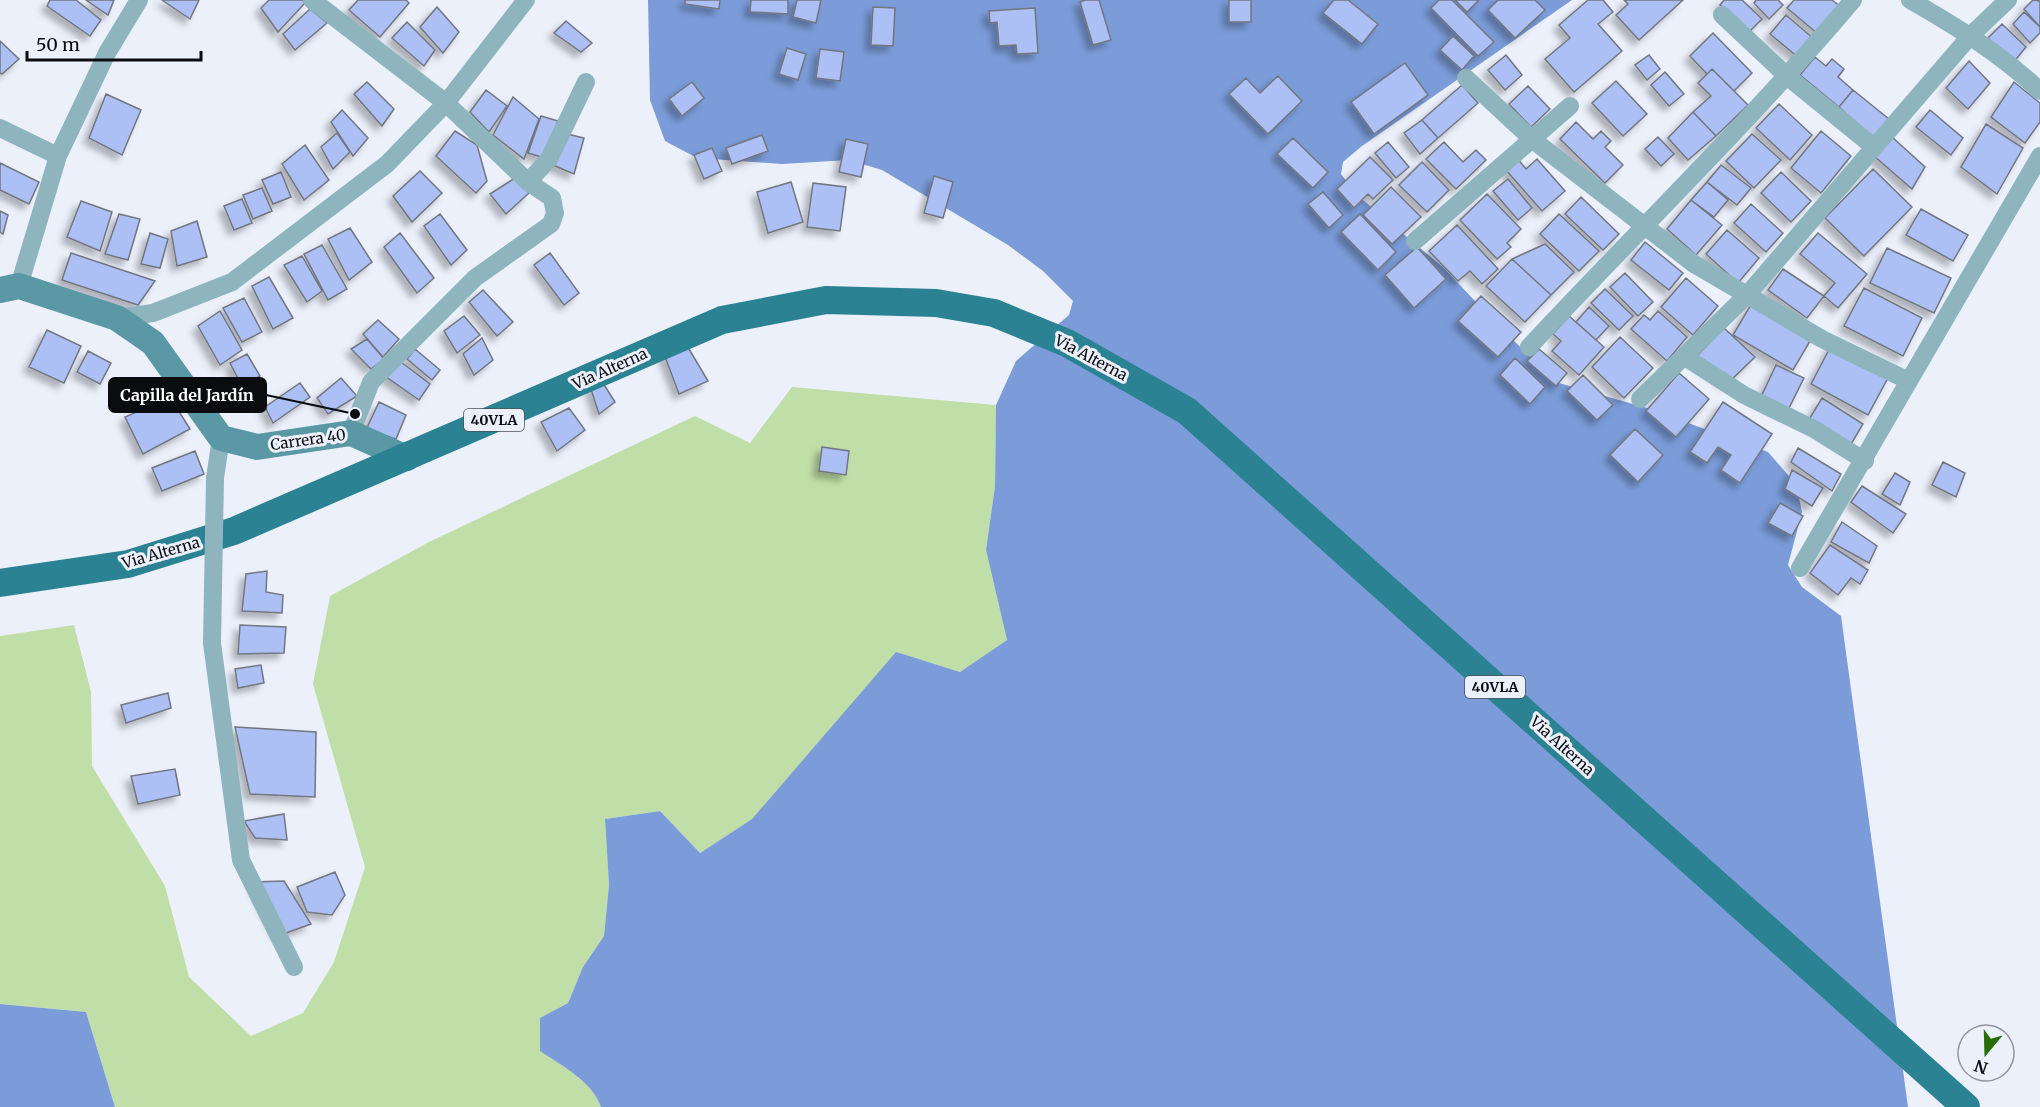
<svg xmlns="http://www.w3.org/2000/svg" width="2040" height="1107" font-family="Merriweather,serif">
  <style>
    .green { fill: #c0dea7 }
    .water { fill: #7b9cd9 }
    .building { fill: #acc0f5; stroke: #72767f; stroke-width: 1.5; filter: url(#shadow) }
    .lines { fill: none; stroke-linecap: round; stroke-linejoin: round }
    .minor { stroke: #8eb5be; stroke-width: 18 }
    .secondary { stroke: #5998a4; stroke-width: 26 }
    .primary { stroke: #2b8292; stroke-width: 28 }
    .minor-bridge { stroke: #8eb5be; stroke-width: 18 }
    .labels { text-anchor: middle; stroke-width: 6; stroke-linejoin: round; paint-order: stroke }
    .shield { fill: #ecf0fb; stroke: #4e5056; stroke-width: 1.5 }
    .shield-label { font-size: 14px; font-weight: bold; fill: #0b0c10 }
    .street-label { font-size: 15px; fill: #0b0c10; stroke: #ecf0fb }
    .leader { fill: none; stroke: #0b0c10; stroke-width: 2 }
    .callout-dot { fill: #0b0c10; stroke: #ecf0fb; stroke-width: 2 }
    .callout { fill: #0b0c10; stroke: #0b0c10; stroke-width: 2 }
    .callout-label { font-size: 16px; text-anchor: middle; font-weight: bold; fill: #fff }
  </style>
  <defs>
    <filter id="shadow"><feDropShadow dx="-5.5" dy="5.5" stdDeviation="3" flood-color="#0004"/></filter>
  </defs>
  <rect width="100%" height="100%" fill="#ecf0fb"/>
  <path class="green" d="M792 387 996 405 995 486 986 550 1007 640 960 672 896 653 752 819 700 853 660 811 605 819 609 885 604 936 583 967 568 1003 540 1018V1051C561 1065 593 1082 601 1107H115L86 1012 0 1004V636L74 625 91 692 92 766 165 886 189 977 251 1036 303 1013 334 962 365 867 313 684 330 596 429 542 695 416 750 443Z"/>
  <path class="water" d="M648 0H1572L1362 146 1343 162 1341 174 1357 195 1444 268 1502 330 1559 383 1647 408 1768 452 1796 484 1802 512 1788 565 1802 587 1841 616 1908 1107H601C593 1082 561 1065 540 1051V1018L568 1003 583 967 604 936 609 885 605 819 660 811 700 853 752 819 896 652 960 672 1007 640 986 550 995 486 996 405 1016 361 1069 315 1073 301 1043 271 1008 245 882 170 849 160 782 164 697 158 665 141 650 100Z
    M0 1004 86 1012 115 1107H0Z"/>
  <path class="building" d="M50 0H76L101 20 90 36 47 6Z
    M86 0H114L108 15Z
    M162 0H199L190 19Z
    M269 0H303L305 3 278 32 261 8Z
    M358 0H406L409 3 380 37 349 10Z
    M685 0H720L719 9 685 4Z
    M751 0H788V14L750 12Z
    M797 0H821L816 23 793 17Z
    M1085 0H1099L1111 40 1093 45 1080 2Z
    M1229 0H1251V22H1229Z
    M1334 0H1348L1378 24 1362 44 1323 13Z
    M1439 0H1452L1494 42 1478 56 1431 8Z
    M1455 0H1479L1467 12Z
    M1498 0H1535L1545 10 1515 38 1488 10Z
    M1588 0H1603L1613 12 1598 24 1622 51 1574 92 1545 59 1570 38 1559 25Z
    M1624 0H1683L1639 40 1616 15 1628 4Z
    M1724 0H1742L1762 19 1749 32 1720 5Z
    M1756 0H1778L1783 5 1769 19 1754 3Z
    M1794 0H1832L1841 7 1818 34 1787 8Z
    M2033 0 2040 1V27L2024 9Z
    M437 7 459 32 443 53 420 27Z
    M873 7 895 8 893 46 871 45Z
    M1035 8 1038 53 1017 54 1016 45 999 46 997 22 990 23 989 11Z
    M310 9 327 23 295 50 283 34Z
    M2024 12 2040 27V33L2030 43 2013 24Z
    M1786 15 1814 39 1799 58 1770 34Z
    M566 21 592 43 581 52 554 33Z
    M407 22 435 50 424 66 392 38Z
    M2002 24 2026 47 2013 63 1988 38Z
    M1713 33 1752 73 1734 91 1712 69 1707 74 1690 56Z
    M1453 36 1474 56 1462 70 1440 50Z
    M0 41 19 59 2 74 0 73Z
    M787 48 806 54 798 80 779 74Z
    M820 49 844 52 840 81 816 78Z
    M1506 55 1522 75 1505 90 1488 70Z
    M1649 55 1660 69 1647 80 1635 65Z
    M1815 57 1826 66 1832 59 1844 69 1838 77 1853 90 1839 107 1800 75Z
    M1969 61 1990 83 1968 109 1946 88Z
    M1405 63 1428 95 1374 134 1351 102Z
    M1712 69 1748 105 1716 136 1693 112 1711 96 1698 83Z
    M1665 72 1684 94 1669 106 1651 85Z
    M1278 76 1302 101 1268 134 1229 94 1246 78 1260 93Z
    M1616 81 1647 114 1623 136 1592 103Z
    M367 82 394 109 382 126 354 94Z
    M692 82 704 98 682 116 669 99Z
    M2014 82 2040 103V122L2025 143 1991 117Z
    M1462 85 1478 103 1438 138 1422 120Z
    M1528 86 1550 109 1531 127 1509 104Z
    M486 90 507 106 489 132 470 112Z
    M1853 90 1889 119 1873 138 1839 107Z
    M106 94 141 110 122 155 89 138Z
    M513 97 539 119 524 159 493 135Z
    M1779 104 1812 135 1790 160 1756 128Z
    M342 110 368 138 353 156 331 122Z
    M1930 110 1963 138 1951 155 1916 127Z
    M1693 112 1716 136 1688 160 1668 138Z
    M541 116 558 121 545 158 528 153Z
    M1422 120 1438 138 1420 154 1404 133Z
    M1576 122 1593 139 1601 131 1611 141 1605 147 1623 165 1605 183 1560 139Z
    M1986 124 2023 148 1997 194 1961 167Z
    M455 131 477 145 487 181 476 193 436 156Z
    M1821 131 1851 156 1821 193 1791 168Z
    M337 133 350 152 333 169 321 147Z
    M563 133 584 138 574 174 553 165Z
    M1752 134 1781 160 1754 188 1726 161Z
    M762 135 768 151 732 164 726 148Z
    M1658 137 1674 154 1661 166 1645 149Z
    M1892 137 1925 167 1912 189 1874 156Z
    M1293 138 1328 172 1313 188 1277 154Z
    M846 139 868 144 861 177 839 172Z
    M1388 142 1409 167 1396 178 1375 153Z
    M1444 142 1463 162 1476 150 1486 160 1456 189 1426 159Z
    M305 145 329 180 304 200 282 164Z
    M712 148 722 171 704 179 694 155Z
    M1370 157 1393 180 1373 199 1368 194 1354 208 1337 189Z
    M1517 158 1526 169 1537 159 1565 191 1542 211 1505 169Z
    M1422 162 1449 190 1427 212 1399 185Z
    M0 163 39 182 29 204 0 190Z
    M1721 165 1751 188 1737 205 1707 182Z
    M1873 169 1912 207 1864 256 1825 218Z
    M420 171 442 193 412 222 393 196Z
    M281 172 291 197 273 204 262 180Z
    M1781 172 1811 201 1791 222 1761 193Z
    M934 176 953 182 943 218 924 213Z
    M515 178 529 193 506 214 490 194Z
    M1508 179 1532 208 1518 220 1493 191Z
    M791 182 803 222 768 233 757 192Z
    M1707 182 1728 200 1714 217 1691 200Z
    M813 183 846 187 840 231 807 227Z
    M1391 187 1421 217 1392 244 1363 215Z
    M262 188 272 211 253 219 243 195Z
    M1323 192 1343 215 1329 228 1308 204Z
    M1487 194 1521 229 1507 243 1511 247 1497 259 1460 220Z
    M1581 197 1619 234 1603 250 1565 214Z
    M242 199 252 223 234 230 224 206Z
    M1691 200 1722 225 1696 255 1667 229Z
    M81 201 112 212 100 251 67 237Z
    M1751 204 1783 233 1766 252 1734 223Z
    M1921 209 1968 235 1953 261 1906 235Z
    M0 211 8 215 3 234 0 232Z
    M119 214 140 219 128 260 105 254Z
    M440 214 467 250 451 265 424 226Z
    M1360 214 1396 252 1378 270 1341 232Z
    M1559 214 1599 251 1579 271 1540 234Z
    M197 221 207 257 177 266 171 231Z
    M1457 225 1498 269 1482 284 1470 271 1458 281 1429 251Z
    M350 228 372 262 349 280 328 239Z
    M1727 230 1759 258 1738 283 1706 254Z
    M150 233 168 239 160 268 141 264Z
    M400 233 434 278 417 293 384 247Z
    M1818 233 1867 274 1838 308 1824 296 1835 283 1800 254Z
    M1645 242 1683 273 1669 290 1631 260Z
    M1545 244 1574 272 1551 295 1512 259Z
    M322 245 347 289 328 300 304 254Z
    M1417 247 1446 279 1414 308 1385 275Z
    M1887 248 1951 278 1934 313 1870 283Z
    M71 253 155 281 138 305 62 280Z
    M550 253 579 293 564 305 534 265Z
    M302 256 322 291 307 302 284 265Z
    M1512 259 1551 295 1525 322 1486 286Z
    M1783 269 1824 296 1807 318 1768 290Z
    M1625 273 1653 302 1638 316 1610 287Z
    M269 277 293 318 273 329 252 286Z
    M1686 278 1718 306 1693 335 1661 307Z
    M1864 288 1922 318 1903 356 1844 326Z
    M1605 289 1633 316 1619 330 1591 303Z
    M483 290 513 322 497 336 469 302Z
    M1481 296 1521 332 1498 357 1458 321Z
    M244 298 262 332 242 342 223 308Z
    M1753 301 1813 336 1793 370 1733 335Z
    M1589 307 1609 326 1596 340 1576 322Z
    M220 311 242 350 220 365 198 326Z
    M1658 311 1687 337 1667 361 1631 329 1644 315 1650 320Z
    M464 316 480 335 457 353 444 331Z
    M1569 316 1604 347 1579 375 1552 351 1561 341 1553 334Z
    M378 320 399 339 383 357 363 334Z
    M1724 328 1755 357 1728 383 1695 358Z
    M47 330 81 346 64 383 29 367Z
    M1620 337 1653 368 1624 398 1592 367Z
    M482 338 493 360 474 375 463 354Z
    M367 339 384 359 371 369 351 349Z
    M686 344 708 381 679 394 664 354Z
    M1832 344 1889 376 1868 415 1811 384Z
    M415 349 440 370 432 380 407 359Z
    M1539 349 1567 373 1556 386 1527 361Z
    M88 351 111 363 100 384 77 372Z
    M247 354 260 376 242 386 230 363Z
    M1515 358 1545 387 1530 404 1500 375Z
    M397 359 430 384 419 400 385 376Z
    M1776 365 1804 378 1787 412 1760 399Z
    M1679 373 1709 399 1676 437 1646 411Z
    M1583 375 1613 405 1597 420 1567 391Z
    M341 378 357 396 328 414 317 398Z
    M300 383 310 397 273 423 265 407Z
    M603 383 615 402 599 414 590 386Z
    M170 397 190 429 143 454 125 417Z
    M1822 398 1863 424 1850 446 1808 421Z
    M379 402 406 415 396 439 366 430Z
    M1723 402 1772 434 1740 483 1721 470 1731 455 1718 447 1707 463 1690 452Z
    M569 408 585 430 557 451 541 422Z
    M1635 429 1663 455 1638 482 1610 455Z
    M822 447 849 451 846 475 819 471Z
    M1798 448 1841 474 1832 491 1791 462Z
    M195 451 204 474 162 491 152 468Z
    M1943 462 1965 473 1956 497 1932 485Z
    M1792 470 1823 488 1812 506 1785 489Z
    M1895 473 1910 482 1900 505 1882 494Z
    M1862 486 1906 514 1893 533 1851 502Z
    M1780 503 1803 516 1792 536 1768 523Z
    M1842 522 1877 546 1869 563 1831 542Z
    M1830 545 1868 570 1860 584 1851 578 1838 595 1810 573Z
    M267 571 266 592 283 595 282 613 242 611 246 574Z
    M240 625 286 627 284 653 238 654Z
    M261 665 264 683 238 688 235 669Z
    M168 693 171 708 126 723 121 705Z
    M235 727 316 732 315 797 250 794Z
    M175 769 180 795 138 804 131 776Z
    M284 814 287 840 255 838 244 821Z
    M335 872 345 895 332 915 307 912 297 887Z
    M284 881 311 924 280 935 254 882Z"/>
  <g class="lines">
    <path class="minor" d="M312 0 446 103 528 182 552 198 555 213 551 224 475 278 371 382 351 433
      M1910 0C1957 27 2001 54 2040 91
      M1722 15 1788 77 1874 147
      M1466 78 1533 140 1694 264 1822 339 1909 381
      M0 128 58 156
      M528 182 549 159 586 82
      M1415 241 1570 106
      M19 286 58 156 107 53 139 0
      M117 318 153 313 232 282 387 164 446 103 526 0
      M1529 347C1637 231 1751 121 1853 0
      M1685 357 1744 395 1814 429 1865 461
      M1640 399 1747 295 1971 35 2008 0
      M215 478 221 438
      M1800 568 2040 156
      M212 643 241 860 294 967"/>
    <path class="secondary" d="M0 290 19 286 117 318 153 343 221 438 257 447 351 433 407 458"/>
    <path class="primary" d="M0 583 128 564 234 531 722 320 826 300 936 303 994 313 1067 343 1187 411 1966 1107"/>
    <path class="minor-bridge" d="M212 643 215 478"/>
  </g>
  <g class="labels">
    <g class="shield">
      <rect x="464" y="409" width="60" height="22" rx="4.5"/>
      <rect x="1465" y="676" width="60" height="22" rx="4.5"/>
    </g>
    <g class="shield-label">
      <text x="494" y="425">40VLA</text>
      <text x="1495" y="692">40VLA</text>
    </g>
    <g class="street-label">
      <text transform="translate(1091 358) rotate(28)" y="5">Via Alterna</text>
      <text transform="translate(610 369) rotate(-24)" y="5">Via Alterna</text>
      <text transform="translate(308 440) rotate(-8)" y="5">Carrera 40</text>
      <text transform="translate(161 553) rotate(-16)" y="5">Via Alterna</text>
      <text transform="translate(1562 746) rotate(42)" y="5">Via Alterna</text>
    </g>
  </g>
  <path class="leader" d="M355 414L266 395"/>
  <circle class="callout-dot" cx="355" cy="414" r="6"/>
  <rect class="callout" x="109" y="378" width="157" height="34" rx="6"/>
  <g class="callout-label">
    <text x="187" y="401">Capilla del Jardín</text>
  </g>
  <g transform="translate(1986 1053) rotate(199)"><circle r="28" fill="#ecf0fb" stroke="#92959d" stroke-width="1.5"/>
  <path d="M0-4.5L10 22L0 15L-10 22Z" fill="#276d08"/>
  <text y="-9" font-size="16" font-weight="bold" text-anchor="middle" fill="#0b0c10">N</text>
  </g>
  <path d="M27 51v9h174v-9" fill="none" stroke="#0b0c10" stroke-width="3"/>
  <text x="36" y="51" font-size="18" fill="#0b0c10" stroke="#ecf0fb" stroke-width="4.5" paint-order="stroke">50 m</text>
</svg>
